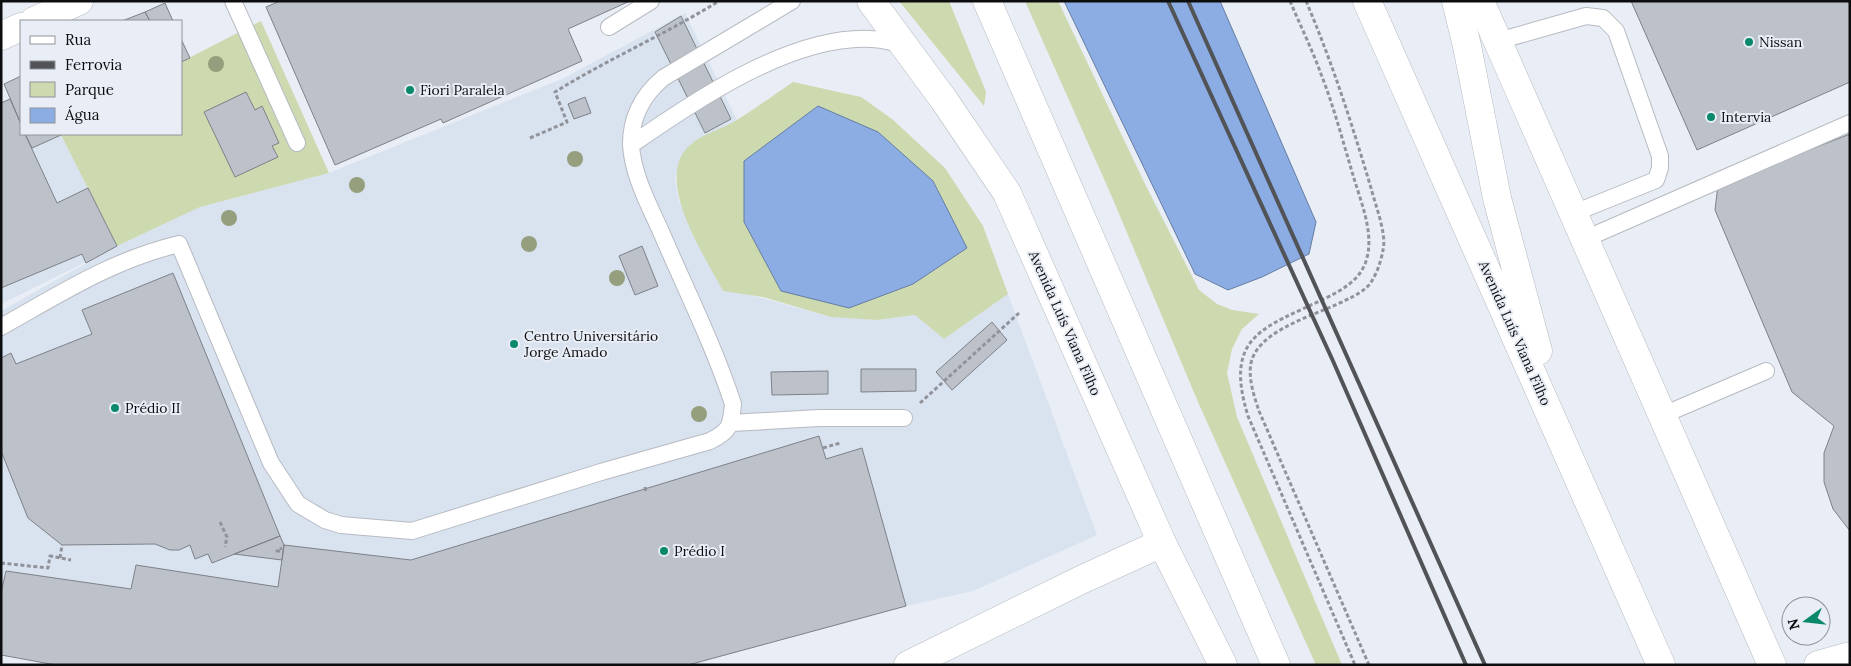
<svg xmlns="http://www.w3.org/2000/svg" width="1851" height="666" font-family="Lora,serif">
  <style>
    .built { fill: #d9e2ef }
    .green { fill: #cdd9af }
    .water { fill: #8bade3; stroke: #657da3 }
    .building { fill: #bdc1c9; stroke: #7d8188 }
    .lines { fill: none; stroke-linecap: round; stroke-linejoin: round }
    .service-casing { stroke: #b6bac1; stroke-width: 18 }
    .minor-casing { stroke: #b6bac1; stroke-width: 29 }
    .secondary-casing { stroke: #b6bac1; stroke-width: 29 }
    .trunk-casing { stroke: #b6bac1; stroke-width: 29 }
    .path { stroke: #909399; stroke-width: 3; stroke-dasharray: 4 2.5; stroke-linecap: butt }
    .service { stroke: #fff; stroke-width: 16 }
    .minor { stroke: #fff; stroke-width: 28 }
    .secondary { stroke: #fff; stroke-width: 28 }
    .trunk { stroke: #fff; stroke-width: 28 }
    .rail { stroke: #515357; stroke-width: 4 }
    .tree { fill: #959f7d }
    .poi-dot { fill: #09886b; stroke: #e9edf5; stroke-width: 2 }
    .labels { text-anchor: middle; stroke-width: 4; stroke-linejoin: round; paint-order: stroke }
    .poi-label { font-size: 14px; fill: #0b0d0f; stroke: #e9edf5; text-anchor: start }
    .street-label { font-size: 14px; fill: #0b0d0f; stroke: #e9edf5 }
  </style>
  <rect width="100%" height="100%" fill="#e9edf5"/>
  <path class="built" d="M685 13 737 120 690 145 675 177 678 199 695 236 746 294 831 317 876 320 915 315 944 339 1008 294 1097 535 973 591 906 606 688 665 1 655V311L104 253 1 304V103L10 99 21 124V134H25L31 147 61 135 117 246 200 207 329 173 564 78Z"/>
  <path class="green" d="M899 1H949L986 92 984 106Z
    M1025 1H1058L1144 182 1199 290 1217 304 1232 310 1259 314 1242 329 1232 349 1227 373 1237 417 1342 665H1316L1198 402 1112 197Z
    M261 21 329 173 200 207 117 246 61 135 181 134V62Z
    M793 82 861 97 892 119 945 168 983 226 1008 294 944 339 915 315 876 320 831 317 763 297 723 291C705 256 652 179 690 145 702 134 722 129 737 120 756 108 775 94 793 82Z"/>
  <path class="water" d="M1064 1H1220L1316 222 1309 254 1262 277 1228 290 1195 274Z
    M818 106 878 132 933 181 967 248 913 284 849 308 781 291 744 222V161Z"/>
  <path class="building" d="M280 1H630L568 29 582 61 443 123 441 119 335 165 266 7Z
    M1631 1H1850V82L1697 150Z
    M165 3 173 21H150L145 12Z
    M145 12 150 21H122Z
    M681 16 731 119 705 133 655 32Z
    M181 39 190 58 181 62Z
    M21 76V124L4 84Z
    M246 92 255 110 262 106 279 143 272 146 278 157 235 177 204 112Z
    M585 97 591 113 574 119 568 104Z
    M10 99 21 124V134H25L57 203 88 188 117 246 86 263 82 254 1 288V103Z
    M25 134H60L61 135 32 148Z
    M1850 134V531L1833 509 1824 482V453L1834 426 1792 392 1715 210 1718 185Z
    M642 246 658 286 635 295 619 256Z
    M173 273 280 536 212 563 208 554 195 559 190 545 179 550H170L155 544 62 545 28 518 1 451V358L11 353 16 364 92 334 82 310Z
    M992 322 1007 340 952 390 936 372Z
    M861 369H916V391L861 392Z
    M828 371V394L772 395 771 372Z
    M819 436 826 459 862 448 906 606 688 665H56L1 655V593L6 571 131 589 136 565 278 587 284 545 411 560Z
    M280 536 284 545 282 560 234 554Z"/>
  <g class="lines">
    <defs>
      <path id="service" d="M233 1 297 143
        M609 27 651 1
        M1498 41 1586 16 1603 18 1616 31 1660 156V168L1656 180 1574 213
        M631 145C694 101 791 35 871 39 882 39 893 43 904 45
        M1585 239 1850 123
        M1 327C60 294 112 260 179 244L271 463 298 504 325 520 341 525 412 531 601 472 710 441C730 431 731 426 733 404 714 346 686 290 662 234 650 207 632 174 631 144 631 116 643 95 663 78L792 1
        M1663 415 1766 371
        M731 423 819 418H904"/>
      <path id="minor" d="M908 665 1083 579 1162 543
        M1818 665 1850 656"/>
      <path id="secondary" d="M871 1 944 100 1007 193 1162 543 1223 665
        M1480 1 1772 665
        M34 21 79 1
        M1 36 21 27"/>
      <path id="trunk" d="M987 1 1276 665
        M1367 1 1661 665
        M1456 1 1467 46 1497 198 1538 351"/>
    </defs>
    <use href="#service" class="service-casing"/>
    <use href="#minor" class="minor-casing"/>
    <use href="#secondary" class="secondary-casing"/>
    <use href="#trunk" class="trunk-casing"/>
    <path class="path" d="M1290 1C1300 25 1312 49 1321 74 1334 107 1343 142 1353 175 1361 203 1376 236 1365 264 1358 281 1342 290 1326 298 1264 328 1223 335 1248 416L1355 665
      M1306 1C1332 62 1352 124 1371 188 1375 204 1387 234 1383 250 1381 262 1375 280 1366 288 1337 312 1260 323 1251 363 1248 378 1254 396 1259 411L1369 665
      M530 138 567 122 555 92C608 59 666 34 719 1
      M920 403 1019 313
      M823 448 840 443
      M645 487 646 492
      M220 522 227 537 225 547
      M280 551H277L282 548
      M60 558 62 545
      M1 563 48 568 50 556 71 560"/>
    <use href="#service" class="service"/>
    <use href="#minor" class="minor"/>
    <use href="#secondary" class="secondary"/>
    <use href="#trunk" class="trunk"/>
    <path class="rail" d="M1168 1 1333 361 1466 665
      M1188 1 1485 665"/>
  </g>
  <g class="tree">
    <circle cx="216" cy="64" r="8"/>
    <circle cx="575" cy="159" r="8"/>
    <circle cx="357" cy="185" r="8"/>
    <circle cx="229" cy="218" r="8"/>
    <circle cx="529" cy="244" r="8"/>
    <circle cx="617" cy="278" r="8"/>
    <circle cx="699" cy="414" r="8"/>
  </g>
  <g class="poi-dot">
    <circle cx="1749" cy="42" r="5"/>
    <circle cx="410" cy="90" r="5"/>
    <circle cx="1711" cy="117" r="5"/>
    <circle cx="514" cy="344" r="5"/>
    <circle cx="115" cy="408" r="5"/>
    <circle cx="664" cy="551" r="5"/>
  </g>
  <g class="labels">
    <g class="poi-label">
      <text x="1759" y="47">Nissan</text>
      <text x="420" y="95">Fiori Paralela</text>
      <text x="1721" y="122">Intervia</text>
      <text x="524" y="341">Centro Universitário<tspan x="524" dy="16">Jorge Amado</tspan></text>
      <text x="125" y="413">Prédio II</text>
      <text x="674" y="556">Prédio I</text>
    </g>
    <g class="street-label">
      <text transform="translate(1065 323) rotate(66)" y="5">Avenida Luís Viana Filho</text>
      <text transform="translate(1515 333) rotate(66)" y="5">Avenida Luís Viana Filho</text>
    </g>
  </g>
  <rect width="1851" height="666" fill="none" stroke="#0b0d0f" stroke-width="5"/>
  <rect x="20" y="20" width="162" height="115" fill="#e9edf5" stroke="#909399"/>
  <rect x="30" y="36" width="25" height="8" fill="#ffffff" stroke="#909399"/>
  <text x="65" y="45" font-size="15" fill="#0b0d0f">Rua</text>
  <rect x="30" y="61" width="25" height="8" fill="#515357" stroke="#909399"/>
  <text x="65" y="70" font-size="15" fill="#0b0d0f">Ferrovia</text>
  <rect x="30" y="82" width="25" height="15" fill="#cdd9af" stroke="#909399"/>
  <text x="65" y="95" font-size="15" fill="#0b0d0f">Parque</text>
  <rect x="30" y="108" width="25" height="15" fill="#8bade3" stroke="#909399"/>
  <text x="65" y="120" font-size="15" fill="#0b0d0f">Água</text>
  <g transform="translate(1806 621) rotate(255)"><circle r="24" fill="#e9edf5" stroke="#909399"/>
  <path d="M0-4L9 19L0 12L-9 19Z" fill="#09886b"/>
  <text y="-8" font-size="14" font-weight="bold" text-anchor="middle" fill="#0b0d0f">N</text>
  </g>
</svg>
